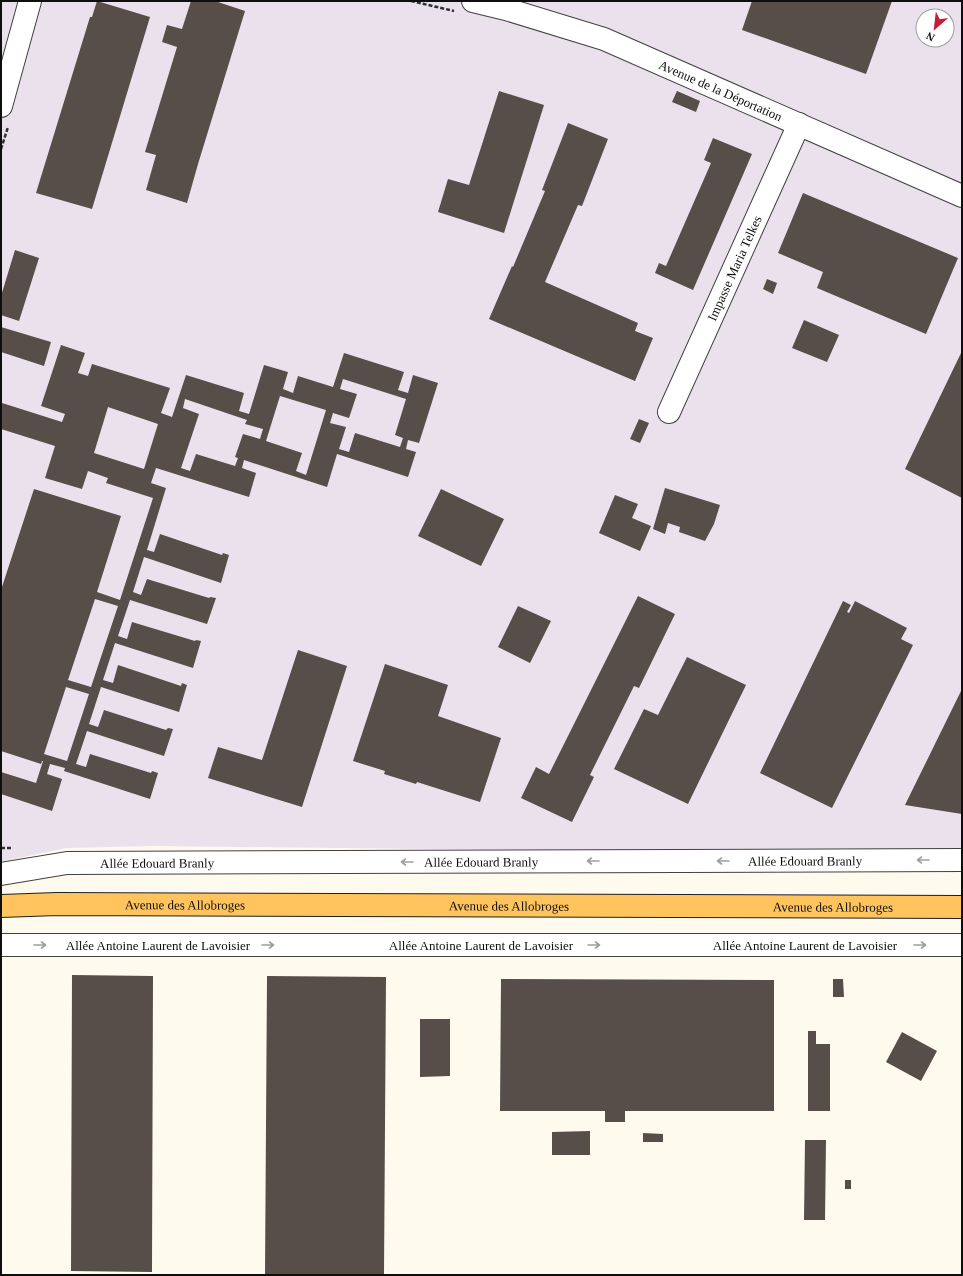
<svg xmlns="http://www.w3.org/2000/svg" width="963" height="1276" font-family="'Times New Roman',serif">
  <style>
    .industrial { fill: #eae1ed; fill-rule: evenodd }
    .building { fill: #574d49; fill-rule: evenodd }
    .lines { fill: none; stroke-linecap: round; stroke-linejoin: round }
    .minor-casing { stroke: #414141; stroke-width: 24 }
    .primary-casing { stroke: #1f1f1f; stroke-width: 24 }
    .path { stroke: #303030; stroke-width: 2.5; stroke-dasharray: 4 2; stroke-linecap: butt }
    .minor { stroke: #fff; stroke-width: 22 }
    .primary { stroke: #ffc45e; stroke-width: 22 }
    .oneway { stroke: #9f9f9f }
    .labels { text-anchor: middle; stroke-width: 4; stroke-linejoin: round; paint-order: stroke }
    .street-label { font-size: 13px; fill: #0e0e0e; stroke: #fff }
  </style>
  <rect width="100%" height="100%" fill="#fffaee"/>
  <path class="industrial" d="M1 1H962V855L153 846 66 848 1 862ZM923 16H947V40H923Z"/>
  <path class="building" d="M97 1 150 17 92 209 36 193 90 17H92Z
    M191 1H215L245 11 198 164 187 203 146 190 156 155 145 152 177 47 162 42 167 25 182 29Z
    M752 1H892L866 74 742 30Z
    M499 91 544 105 504 233 438 212 448 179 469 185Z
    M677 91 700 101 696 112 672 102Z
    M568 123 608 139 582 206 578 205 545 282 638 323 635 331 653 338 635 381 489 319 512 266 513 267 545 191 542 190Z
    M713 138 752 154 693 290 655 273 659 263 666 266 711 163 704 160Z
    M803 193 958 258 926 334 817 288 823 272 778 253Z
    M15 250 39 258 19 321 1 315V296Z
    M767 279 777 283 773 294 763 289Z
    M804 320 839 335 827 362 792 348Z
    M1 327 51 342 44 366 1 352Z
    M61 345 85 353 78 373 88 376 92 364 170 388 161 413 172 417 186 375 244 393 239 411 249 414 264 365 288 372 283 389 293 393 298 376 333 387 344 353 404 372 398 390 408 393 413 375 438 383 419 443 408 440 406 449 416 452 408 477 337 454 327 487 244 460 242 468 256 473 249 497 156 468 151 483 166 488 147 550 154 552 160 534 222 555 223 553 229 555 221 583 144 557 133 592 141 595 147 579 209 598 210 597 216 598 207 624 130 600 118 636 127 639 132 622 195 641 196 640 201 641 193 668 115 643 103 680 113 683 118 665 181 686 182 683 187 685 179 712 101 687 89 724 98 727 104 710 166 730 168 728 173 729 164 756 87 731 76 764 86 767 90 754 151 773 152 771 158 773 150 799 64 771 65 768 50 764 47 774 62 779 52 811 1 794V772L36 783 43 761H42L41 764 1 751V590L34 489 121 516 97 592 120 600 153 498 106 483 108 478 88 471 82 489 45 478 55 446 1 429V407L2 403 62 422 65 414 41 406ZM343 379 406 399 395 435 403 438 400 447 355 433 349 452 339 449 346 427 330 423 333 413 349 418 357 394 340 389ZM280 396 326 410 306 475 296 471 302 453 266 441ZM185 399 247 420 245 424 263 429 260 439 243 434 235 457 238 458 235 466 196 454 190 471 181 468 199 414 183 408ZM108 407 158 424 144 469 94 453ZM95 599 118 606 91 687 68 680ZM66 687 89 694 67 761 44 754Z
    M962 351V498L905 469Z
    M639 419 649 423 640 443 630 439Z
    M665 488 720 505 714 524 705 541 679 532 680 527 668 523 665 534 653 529Z
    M441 489 504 519 481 566 418 536Z
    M615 495 638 504 632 518 651 526 640 551 599 533Z
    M638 596 675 614 639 688 634 686 590 775 594 777 572 822 521 798 536 767 549 774Z
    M843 601 851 605 847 612 849 613 855 601 907 628 901 639 913 645 832 808 760 773Z
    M518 606 551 621 530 663 498 647Z
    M298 650 347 666 302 807 208 778 218 747 262 760Z
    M687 657 746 685 688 804 614 769 644 709 658 715Z
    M385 664 448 685 438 716 501 738 480 802 417 782 416 784 384 774 385 771 353 761Z
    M962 689V814L905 805Z
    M72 975 153 976 152 1272 71 1271Z
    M267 976 386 977 384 1275H265Z
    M501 979 774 980V1111H625V1122H605V1111H500Z
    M833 979H843L844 997H833Z
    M420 1019H450V1076L420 1077Z
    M808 1031H816V1044H830V1111H808Z
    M902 1032 937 1051 921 1081 886 1062Z
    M590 1131V1155H552V1132Z
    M643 1133 663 1134V1142H643Z
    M805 1140H826L825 1220H804Z
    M845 1180H851V1189H845Z"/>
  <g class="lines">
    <defs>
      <g id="minor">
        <path id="s1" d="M473 1 506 9 604 39 962 196"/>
        <path d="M1 106 30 1"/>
        <path id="s2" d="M669 412 799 124"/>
        <path id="s3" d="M1 874 67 863 962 860"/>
        <path id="s4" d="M1 945H962"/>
      </g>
      <g id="primary">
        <path id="s5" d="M1 906 57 904 962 907"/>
      </g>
    </defs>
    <use href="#minor" class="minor-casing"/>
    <use href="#primary" class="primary-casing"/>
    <path class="path" d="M411 1 454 11
      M1 149 8 127
      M1 848H11"/>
    <use href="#minor" class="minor"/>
    <use href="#primary" class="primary"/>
  </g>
  <defs><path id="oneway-shaft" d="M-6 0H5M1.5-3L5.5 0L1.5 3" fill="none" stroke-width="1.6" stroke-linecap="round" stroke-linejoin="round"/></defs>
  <g class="oneway">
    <use href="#oneway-shaft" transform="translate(923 860) rotate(180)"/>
    <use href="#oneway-shaft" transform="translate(593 861) rotate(180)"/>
    <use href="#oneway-shaft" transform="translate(723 861) rotate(180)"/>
    <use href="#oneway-shaft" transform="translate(407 862) rotate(180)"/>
    <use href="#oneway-shaft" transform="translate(40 945)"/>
    <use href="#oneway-shaft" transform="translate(268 945)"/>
    <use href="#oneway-shaft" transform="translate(594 945)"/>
    <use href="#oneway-shaft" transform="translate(920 945)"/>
  </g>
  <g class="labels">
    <g class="street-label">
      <text dy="5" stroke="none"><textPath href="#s1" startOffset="264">Avenue de la Déportation</textPath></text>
      <text dy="5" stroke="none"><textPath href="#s2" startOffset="158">Impasse Maria Telkes</textPath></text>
      <text dy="5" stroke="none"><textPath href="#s3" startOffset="805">Allée Edouard Branly</textPath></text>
      <text dy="5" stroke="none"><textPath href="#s3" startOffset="481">Allée Edouard Branly</textPath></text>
      <text dy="5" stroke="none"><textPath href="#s3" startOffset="157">Allée Edouard Branly</textPath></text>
      <text dy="5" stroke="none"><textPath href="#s5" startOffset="184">Avenue des Allobroges</textPath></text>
      <text dy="5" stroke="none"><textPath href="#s5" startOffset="508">Avenue des Allobroges</textPath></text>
      <text dy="5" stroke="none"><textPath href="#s5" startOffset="832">Avenue des Allobroges</textPath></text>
      <text dy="5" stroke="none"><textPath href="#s4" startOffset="157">Allée Antoine Laurent de Lavoisier</textPath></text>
      <text dy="5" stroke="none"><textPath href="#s4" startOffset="480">Allée Antoine Laurent de Lavoisier</textPath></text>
      <text dy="5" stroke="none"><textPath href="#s4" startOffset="804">Allée Antoine Laurent de Lavoisier</textPath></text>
    </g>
  </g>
  <rect width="963" height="1276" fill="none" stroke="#0e0e0e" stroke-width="4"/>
  <g transform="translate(935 28) rotate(208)"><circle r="19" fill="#ffffff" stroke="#9f9f9f"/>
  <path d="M0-3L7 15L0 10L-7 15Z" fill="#c71c39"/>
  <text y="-6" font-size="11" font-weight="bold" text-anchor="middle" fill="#0e0e0e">N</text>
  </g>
</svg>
